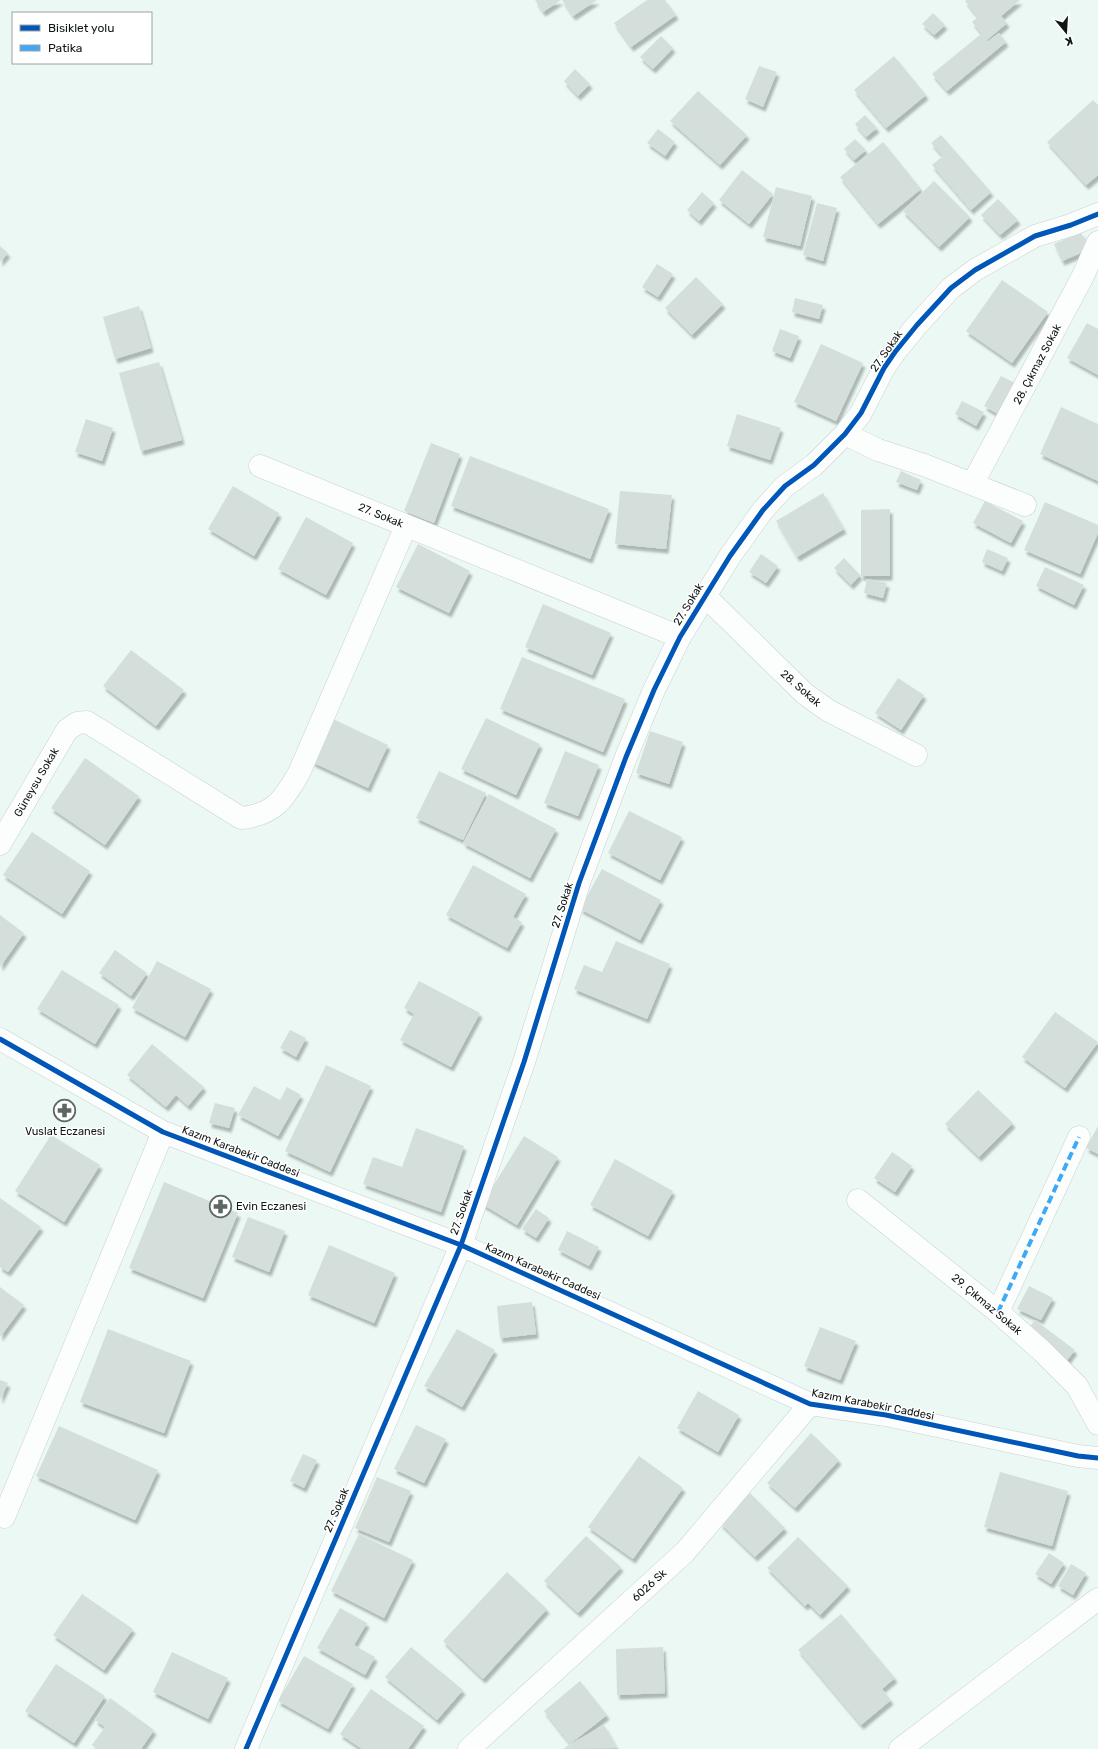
<svg xmlns="http://www.w3.org/2000/svg" width="1098" height="1749" font-family="Rubik,sans-serif">
  <style>
    .building { fill: #d4dfdc; filter: url(#shadow) }
    .lines { fill: none; stroke-linecap: round; stroke-linejoin: round }
    .street-casing { stroke: #c9d2d0; stroke-width: 23 }
    .street { stroke: #fcfefd; stroke-width: 22 }
    .quiet { stroke: #3fa9f5; stroke-width: 4; stroke-dasharray: 8 4; stroke-linecap: butt }
    .cycleway-casing { stroke: #fff; stroke-width: 8 }
    .cycleway { stroke: #0057b8; stroke-width: 5 }
    .labels { text-anchor: middle; stroke-width: 3; stroke-linejoin: round; paint-order: stroke }
    .street-label { font-size: 11px; fill: #0f1715; stroke: #fff }
    .poi-label { font-size: 11px; fill: #0f1715; stroke: #fff }
  </style>
  <defs>
    <filter id="shadow"><feDropShadow dx="2.5" dy="4.5" stdDeviation="1" flood-color="#0004"/></filter>
  </defs>
  <rect width="100%" height="100%" fill="#ebf8f4"/>
  <path class="building" d="M535 0H561L543 12Z
    M562 0H597L573 16Z
    M647 0H665L676 15 631 47 614 23Z
    M966 0H1020L1001 16 1007 23 987 40 972 22 978 17 965 1Z
    M933 13 945 25 934 35 922 24Z
    M999 33 1006 42 947 91 932 74 981 34 987 42Z
    M661 36 673 48 653 69 640 57Z
    M894 56 926 95 886 128 854 90Z
    M759 66 777 72 763 107 745 99Z
    M575 69 590 84 578 96 564 81Z
    M698 91 747 135 720 165 670 121Z
    M1093 100 1098 105V175L1086 185 1047 142Z
    M865 115 877 128 866 137 855 124Z
    M658 129 675 142 665 156 647 143Z
    M941 135 991 192 971 210 932 165 943 156 931 143Z
    M855 139 866 150 854 160 844 149Z
    M883 142 921 189 878 224 840 177Z
    M742 170 773 194 749 224 719 200Z
    M934 181 970 217 939 247 903 211Z
    M776 187 812 196 800 246 763 237Z
    M702 192 714 203 699 221 687 210Z
    M998 199 1018 220 1000 235 981 215Z
    M817 203 837 208 823 261 803 255Z
    M1081 232 1088 250 1062 261 1054 244Z
    M0 246 8 253 0 262Z
    M657 264 673 274 658 297 642 287Z
    M696 277 723 304 692 335 665 308Z
    M1002 280 1048 312 1012 363 966 331Z
    M795 298 823 305 819 319 792 312Z
    M139 306 151 348 115 359 103 317Z
    M1087 323 1098 329V375L1067 358Z
    M780 329 799 336 790 358 772 351Z
    M821 344 863 363 836 421 794 402Z
    M159 362 182 440 141 451 119 373Z
    M1001 376 1015 383 998 414 984 406Z
    M962 401 984 412 976 426 955 414Z
    M1061 407 1098 424V481L1040 454Z
    M737 414 781 428 770 460 727 446Z
    M86 419 113 428 102 461 75 452Z
    M431 443 460 454 434 523 404 511Z
    M470 456 609 509 590 559 451 506Z
    M901 471 921 480 917 490 896 482Z
    M233 486 279 513 254 556 208 529Z
    M620 491 672 495 666 549 615 544Z
    M823 493 844 529 797 557 776 521Z
    M985 501 1023 521 1011 543 973 523Z
    M1045 502 1098 525V533L1080 574 1024 550Z
    M890 509V576H861V510Z
    M306 517 353 543 326 595 278 569Z
    M418 544 470 571 449 613 396 587Z
    M987 549 1008 558 1002 571 982 562Z
    M761 554 778 566 766 583 749 572Z
    M844 558 860 575 851 585 834 568Z
    M1045 567 1084 585 1074 605 1036 586Z
    M867 579 887 583 883 598 864 593Z
    M543 604 611 633 592 675 525 647Z
    M131 650 184 690 156 726 103 686Z
    M522 657 625 699 603 752 500 709Z
    M898 678 924 695 901 730 875 713Z
    M486 718 540 744 516 795 461 769Z
    M333 719 388 745 368 788 312 762Z
    M650 731 683 742 669 784 636 773Z
    M565 751 599 765 578 816 544 803Z
    M85 758 139 796 105 845 51 808Z
    M439 771 486 793 463 840 416 818Z
    M489 794 556 829 530 878 463 843Z
    M629 811 682 837 660 880 608 853Z
    M32 832 90 871 62 914 3 875Z
    M473 865 526 894 513 917 522 922 507 948 446 915Z
    M602 869 661 900 640 940 580 909Z
    M0 915 24 933 0 967Z
    M616 941 670 964 647 1019 574 989 584 965 602 972Z
    M115 950 147 973 131 996 99 973Z
    M157 961 211 989 185 1037 132 1008Z
    M62 970 119 1005 95 1044 37 1009Z
    M419 981 480 1013 451 1067 400 1040 414 1014 404 1008Z
    M1055 1012 1098 1042 1065 1088 1022 1057Z
    M290 1030 306 1038 296 1057 280 1048Z
    M152 1044 204 1087 188 1106 176 1095 166 1107 127 1075Z
    M326 1065 371 1086 330 1172 285 1151Z
    M254 1086 280 1100 287 1087 301 1095 278 1136 238 1115Z
    M978 1090 1013 1123 979 1157 945 1124Z
    M215 1103 235 1108 229 1128 209 1123Z
    M1098 1126V1154L1086 1148Z
    M416 1128 464 1146 441 1212 363 1184 373 1157 402 1167Z
    M51 1135 100 1165 64 1222 15 1191Z
    M524 1136 558 1157 517 1225 482 1204Z
    M892 1152 912 1166 895 1192 874 1178Z
    M615 1159 673 1191 648 1236 590 1205Z
    M164 1182 238 1213 203 1298 129 1268Z
    M0 1198 41 1227 8 1272 0 1267Z
    M536 1209 549 1218 536 1238 522 1229Z
    M248 1217 285 1231 269 1272 232 1257Z
    M567 1231 599 1247 589 1266 558 1250Z
    M329 1245 395 1273 374 1323 308 1295Z
    M1029 1286 1053 1298 1041 1320 1017 1309Z
    M0 1287 24 1305 0 1337Z
    M532 1302 536 1334 500 1338 497 1306Z
    M1035 1320 1075 1350 1065 1363 1025 1333Z
    M820 1327 856 1341 840 1380 804 1366Z
    M108 1329 191 1361 164 1433 80 1402Z
    M457 1329 495 1350 462 1407 424 1386Z
    M0 1380 8 1383 0 1400Z
    M698 1391 739 1415 718 1452 677 1428Z
    M416 1425 446 1439 424 1483 394 1469Z
    M59 1426 158 1470 135 1520 36 1476Z
    M811 1433 839 1460 795 1508 767 1483Z
    M303 1454 317 1460 304 1488 290 1481Z
    M639 1456 683 1488 633 1559 588 1527Z
    M1000 1472 1068 1491 1052 1546 984 1527Z
    M377 1477 411 1491 389 1542 355 1528Z
    M750 1493 785 1528 755 1557 720 1523Z
    M359 1534 413 1560 384 1618 331 1591Z
    M586 1536 621 1567 578 1613 544 1581Z
    M798 1537 848 1586 820 1615 808 1603 805 1606 767 1568Z
    M1049 1553 1064 1563 1051 1584 1035 1574Z
    M1071 1564 1086 1573 1073 1595 1058 1586Z
    M507 1572 547 1609 483 1679 443 1641Z
    M82 1594 133 1629 104 1670 53 1635Z
    M340 1608 367 1623 354 1645 375 1657 365 1675 317 1648Z
    M841 1614 895 1678 882 1689 891 1700 861 1725 798 1650Z
    M411 1647 463 1690 437 1720 385 1677Z
    M663 1647 665 1693 617 1695 616 1649Z
    M172 1652 228 1678 208 1719 153 1692Z
    M304 1656 353 1684 328 1729 278 1701Z
    M56 1664 105 1696 74 1743 25 1711Z
    M580 1681 607 1715 570 1744 544 1711Z
    M371 1689 424 1726 408 1749H362L340 1734Z
    M110 1698 154 1730 141 1749H97L92 1745 105 1727 95 1720Z
    M604 1725 617 1748 563 1749 569 1745Z"/>
  <g class="lines">
    <defs>
      <path id="street" d="M845 434 878 450 924 465 1025 505
        M260 466 680 637
        M973 483 1083 276 1098 242
        M705 596 805 694 829 711 916 755
        M0 844 67 730 77 723 87 722 241 818C274 815 284 799 299 773L406 526
        M0 1039 163 1132 461 1245 810 1404 886 1415 1078 1456 1098 1458
        M858 1200 998 1312 1043 1352 1077 1386 1098 1424
        M998 1312 1079 1137
        M4 1517 163 1132
        M246 1749 461 1245 524 1062 579 883 626 757 654 690 680 637 730 556 763 510 785 486 814 465 845 434 861 413 884 368 895 352 917 325 951 288 975 270 1035 236 1071 225 1098 214
        M469 1749 685 1552 810 1404
        M900 1749 1098 1599"/>
    </defs>
    <use href="#street" class="street-casing"/>
    <use href="#street" class="street"/>
    <path class="quiet" d="M998 1312 1079 1137"/>
    <defs>
      <path id="cycleway" d="M0 1039 163 1132 461 1245 810 1404 886 1415 1078 1456 1098 1458
        M246 1749 461 1245 524 1062 579 883 626 757 654 690 680 637 730 556 763 510 785 486 814 465 845 434 861 413 884 368 895 352 917 325 951 288 975 270 1035 236 1071 225 1098 214"/>
    </defs>
    <use href="#cycleway" class="cycleway-casing"/>
    <use href="#cycleway" class="cycleway"/>
  </g>
  <defs>
    <symbol id="pharmacy-ring" viewBox="-11 -11 22 22"><circle r="9.5" fill="#fff" stroke="#5c6663" stroke-width="1.5"/><path d="M-2-6h4v4h4v4h-4v4h-4v-4h-4v-4h4Z" fill="#5c6663"/></symbol>
  </defs>
  <g fill-rule="evenodd">
    <use href="#pharmacy-ring" x="52" y="1098" width="25" height="25"/>
    <use href="#pharmacy-ring" x="208" y="1194" width="25" height="25"/>
  </g>
  <g class="labels">
    <g class="street-label">
      <text transform="translate(886 351) rotate(-55)" y="4">27. Sokak</text>
      <text transform="translate(1037 364) rotate(-62)" y="4">28. Çıkmaz Sokak</text>
      <text transform="translate(381 515) rotate(22)" y="4">27. Sokak</text>
      <text transform="translate(688 604) rotate(-59)" y="4">27. Sokak</text>
      <text transform="translate(801 688) rotate(41)" y="4">28. Sokak</text>
      <text transform="translate(36 782) rotate(-60)" y="4">Güneysu Sokak</text>
      <text transform="translate(562 905) rotate(-72)" y="4">27. Sokak</text>
      <text transform="translate(241 1151) rotate(21)" y="4">Kazım Karabekir Caddesi</text>
      <text transform="translate(461 1212) rotate(-71)" y="4">27. Sokak</text>
      <text transform="translate(543 1271) rotate(24)" y="4">Kazım Karabekir Caddesi</text>
      <text transform="translate(987 1304) rotate(40)" y="4">29. Çıkmaz Sokak</text>
      <text transform="translate(873 1404) rotate(11)" y="4">Kazım Karabekir Caddesi</text>
      <text transform="translate(336 1510) rotate(-67)" y="4">27. Sokak</text>
      <text transform="translate(649 1585) rotate(-42)" y="4">6026 Sk</text>
    </g>
    <g class="poi-label">
      <text x="65" y="1135">Vuslat Eczanesi</text>
      <text x="236" y="1210" text-anchor="start">Evin Eczanesi</text>
    </g>
  </g>
  <rect x="12" y="12" width="140" height="52" fill="#ffffff" stroke="#9fa2a1"/>
  <rect x="20" y="25" width="20" height="6" fill="#0057b8" stroke="#9fa2a1"/>
  <text x="48" y="32" font-size="12" fill="#0f1715">Bisiklet yolu</text>
  <rect x="20" y="45" width="20" height="6" fill="#3fa9f5" stroke="#9fa2a1"/>
  <text x="48" y="52" font-size="12" fill="#0f1715">Patika</text>
  <g transform="translate(1066 32) rotate(162)" stroke="#ffffff" stroke-width="3" paint-order="stroke">
  <path d="M0-3L7 15L0 10L-7 15Z" fill="#0f1715"/>
  <text y="-6" font-size="11" font-weight="bold" text-anchor="middle" fill="#0f1715">K</text>
  </g>
</svg>
